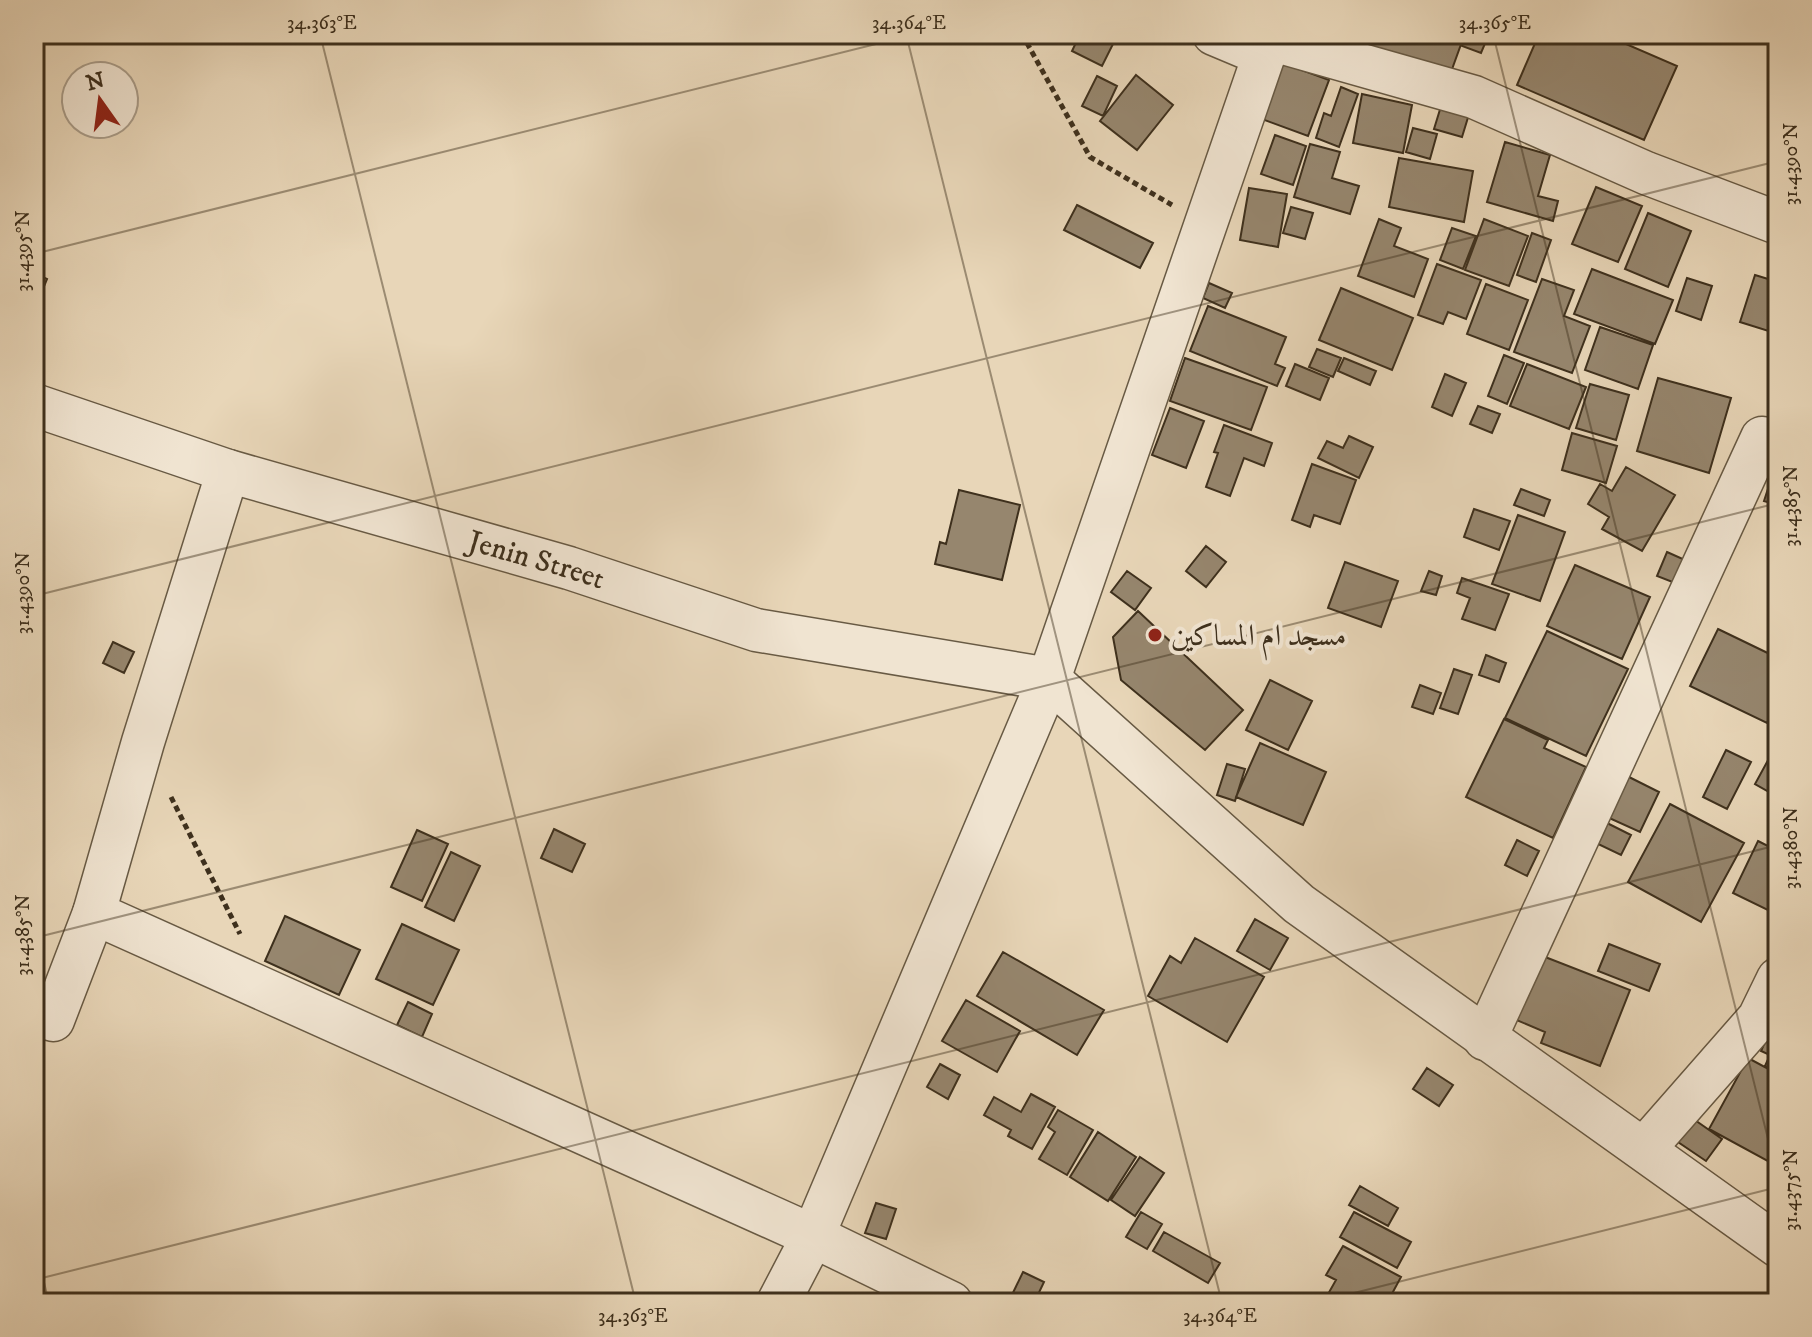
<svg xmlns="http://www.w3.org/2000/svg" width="1812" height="1337" font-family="'IM FELL DW Pica',Amiri,serif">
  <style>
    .building { fill: #96866e; stroke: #3e301d; stroke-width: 2 }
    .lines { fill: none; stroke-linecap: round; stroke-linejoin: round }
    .minor-casing { stroke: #685a44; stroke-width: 45 }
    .path { stroke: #3e301d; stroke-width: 5; stroke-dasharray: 6 4; stroke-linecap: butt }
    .minor { stroke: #f0e4d1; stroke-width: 42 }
    .ticks { fill: none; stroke: #3e301d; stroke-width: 2; stroke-opacity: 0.45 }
    .poi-dot { fill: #8f2418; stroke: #f0e4d1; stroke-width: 3 }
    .labels { text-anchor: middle; stroke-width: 8; stroke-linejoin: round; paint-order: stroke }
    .street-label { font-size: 30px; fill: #3e301d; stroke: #f0e4d1 }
    .poi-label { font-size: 30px; fill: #3e301d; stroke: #f0e4d1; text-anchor: start }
    .neatline { fill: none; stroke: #3e301d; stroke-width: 3 }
    .ticks-label { font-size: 20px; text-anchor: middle; fill: #3e301d }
  </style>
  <rect width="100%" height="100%" fill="#e8d6b8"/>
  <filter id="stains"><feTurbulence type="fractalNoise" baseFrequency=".0025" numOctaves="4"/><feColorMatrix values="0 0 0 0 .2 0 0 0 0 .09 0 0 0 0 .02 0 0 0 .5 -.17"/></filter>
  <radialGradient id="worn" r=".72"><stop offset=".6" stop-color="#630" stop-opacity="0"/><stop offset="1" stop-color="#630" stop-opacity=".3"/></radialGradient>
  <path class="building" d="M1080 34H1118L1102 66 1072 51Z
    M1366 34H1459L1464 36 1447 83 1359 52Z
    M1466 34H1489L1481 53 1462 46Z
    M1539 34H1603L1677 66 1644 140 1517 85Z
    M1280 62 1329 80 1308 136 1259 118Z
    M1136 75 1173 105 1137 150 1100 121Z
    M1097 76 1117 86 1103 116 1082 106Z
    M1341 87 1358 94 1339 147 1316 138 1324 113 1331 116Z
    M1362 94 1412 105 1403 153 1353 143Z
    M1442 103 1470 111 1462 137 1434 129Z
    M1413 128 1437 134 1430 159 1406 152Z
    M1275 135 1306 146 1293 185 1261 174Z
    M1505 142 1550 155 1538 196 1558 201 1553 221 1487 202Z
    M1310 144 1340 152 1332 178 1359 186 1350 214 1294 197Z
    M1399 158 1473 171 1464 222 1389 207Z
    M1596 187 1642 206 1618 262 1572 244Z
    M1249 188 1287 194 1278 247 1240 240Z
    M1077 205 1153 243 1140 268 1064 230Z
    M1291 207 1313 213 1305 239 1283 233Z
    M1648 213 1691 231 1668 287 1625 269Z
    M1379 219 1401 228 1394 246 1428 259 1414 297 1358 276Z
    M1484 219 1528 236 1509 286 1465 270Z
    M1452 228 1476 236 1463 269 1440 260Z
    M1532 233 1551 240 1536 282 1517 275Z
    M1437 264 1481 280 1466 319 1448 312 1443 324 1418 315Z
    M1592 269 1673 300 1655 344 1574 314Z
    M34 273 47 279 34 311Z
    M1755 275 1778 282V334L1740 322Z
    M1687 278 1712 286 1701 320 1676 311Z
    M1542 279 1574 290 1564 316 1590 326 1572 373 1514 352Z
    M1209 283 1232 293 1225 308 1203 298Z
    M1486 284 1528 300 1509 350 1467 334Z
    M1341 288 1413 318 1392 370 1319 340Z
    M1208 306 1286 337 1275 364 1285 368 1277 386 1190 351Z
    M1600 327 1653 345 1638 389 1585 370Z
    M1317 349 1341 358 1333 377 1309 367Z
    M1504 355 1524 363 1507 404 1488 396Z
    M1185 358 1267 387 1251 430 1170 401Z
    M1344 358 1376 371 1370 385 1338 371Z
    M1295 364 1329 378 1320 400 1286 386Z
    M1527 364 1586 387 1569 429 1510 406Z
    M1445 374 1466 383 1452 416 1432 407Z
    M1658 378 1731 398 1709 473 1637 451Z
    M1590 384 1629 395 1616 440 1576 428Z
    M1478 406 1500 414 1492 433 1470 424Z
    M1170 408 1204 421 1186 468 1152 455Z
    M1224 425 1272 443 1264 466 1244 458 1230 496 1206 487 1218 453 1214 452Z
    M1572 433 1617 446 1606 483 1562 470Z
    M1349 436 1373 447 1359 478 1318 458 1327 441 1343 448Z
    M1778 458V505L1764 501Z
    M1312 464 1356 480 1340 524 1314 515 1310 527 1292 520Z
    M1626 467 1675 495 1642 551 1602 529 1609 517 1588 504 1600 484 1612 491Z
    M1521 489 1550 500 1544 516 1514 505Z
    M959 490 1020 505 1002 580 935 564 940 542 946 544Z
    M1474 509 1510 521 1499 550 1464 537Z
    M1518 515 1565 532 1540 601 1492 584Z
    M1206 546 1226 562 1206 587 1186 571Z
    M1667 552 1685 560 1675 583 1657 576Z
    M1345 562 1398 581 1381 627 1328 608Z
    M1575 565 1650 597 1622 659 1547 626Z
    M1127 571 1151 588 1135 610 1111 592Z
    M1429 571 1442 576 1436 595 1421 591Z
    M1462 578 1509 594 1495 630 1462 619 1470 598 1457 593Z
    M1138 611 1243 710 1205 750 1121 680 1113 637Z
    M1718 629 1778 658V702L1767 723 1690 686Z
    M1547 631 1628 669 1586 756 1505 718Z
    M113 642 134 652 124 673 103 663Z
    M1486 655 1506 663 1499 682 1479 675Z
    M1454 669 1472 675 1458 714 1440 708Z
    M1270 680 1312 701 1288 750 1246 730Z
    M1420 685 1441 693 1433 714 1412 707Z
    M1504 719 1548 740 1544 748 1586 767 1553 838 1466 797Z
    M1778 742V797L1755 784Z
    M1260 743 1326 772 1303 825 1236 797Z
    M1726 750 1751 762 1727 809 1703 797Z
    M1227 764 1245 769 1235 801 1217 795Z
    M1627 776 1659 792 1640 832 1607 817Z
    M1670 804 1744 843 1701 922 1628 882Z
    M1605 822 1631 835 1621 855 1594 842Z
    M554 829 585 844 572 872 541 858Z
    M417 830 448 844 422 901 391 887Z
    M1517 840 1539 851 1527 876 1505 865Z
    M1758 841 1778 851V915L1733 893Z
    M451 852 480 866 454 921 425 907Z
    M285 916 360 950 339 995 265 961Z
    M1255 919 1288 938 1270 970 1237 951Z
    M402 924 459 950 433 1005 376 979Z
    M1195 938 1264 977 1227 1042 1148 996 1170 956 1181 963Z
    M1609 944 1660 964 1649 991 1598 971Z
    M1003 952 1104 1010 1077 1055 977 996Z
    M1540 955 1630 990 1600 1066 1541 1043 1545 1032 1514 1019Z
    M966 1000 1020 1031 997 1072 942 1041Z
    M408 1002 432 1014 422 1037 397 1025Z
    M1772 1026 1778 1029V1072L1765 1066 1770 1055 1761 1051Z
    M1748 1058 1778 1074V1160L1775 1165 1709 1129Z
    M940 1064 960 1075 948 1099 927 1087Z
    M1427 1068 1453 1085 1439 1106 1413 1089Z
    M1031 1094 1055 1107 1032 1149 1008 1136 1011 1130 984 1115 994 1097 1021 1112Z
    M1058 1110 1093 1130 1067 1175 1039 1159 1055 1132 1048 1127Z
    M1692 1118 1722 1139 1706 1161 1675 1140Z
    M1098 1132 1136 1157 1108 1201 1070 1177Z
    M1140 1157 1164 1173 1135 1216 1111 1200Z
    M1360 1186 1398 1208 1388 1226 1349 1205Z
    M876 1203 896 1209 886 1239 865 1233Z
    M1141 1212 1162 1224 1147 1249 1126 1237Z
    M1354 1212 1411 1242 1397 1268 1340 1237Z
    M1164 1232 1220 1263 1208 1283 1153 1251Z
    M1343 1246 1401 1277 1387 1303H1323L1336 1280 1326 1275Z
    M1023 1272 1044 1282 1034 1303H1008Z"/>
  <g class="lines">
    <defs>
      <g id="minor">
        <path d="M1214 34 1264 55"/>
        <path d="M1266 38 1474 97 1646 173 1778 223"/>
        <path id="s1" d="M34 405 228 471 569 568 756 630 1049 679 1299 904 1778 1246"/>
        <path d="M94 913 813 1236 951 1303"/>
        <path d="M53 1020 94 913 143 742 228 471"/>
        <path d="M1485 1039 1762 438"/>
        <path d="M1644 1149 1759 1018 1778 979"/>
        <path d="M778 1303 813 1236 1049 679 1264 55 1268 34"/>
      </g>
    </defs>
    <use href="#minor" class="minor-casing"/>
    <path class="path" d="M1022 34 1090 157 1172 205
      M171 797 240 934"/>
    <use href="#minor" class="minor"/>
  </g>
  <path class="ticks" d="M320 34 636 1303M906 34 1222 1303M1493 34 1778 1179M34 254 916 34M34 596 1778 161M34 938 1778 503M34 1241 49 1303M34 1280 1778 845M1314 1303 1778 1187"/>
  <circle class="poi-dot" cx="1155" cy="635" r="8"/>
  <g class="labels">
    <g class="street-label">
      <text dy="10" stroke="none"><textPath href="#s1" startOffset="526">Jenin Street</textPath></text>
    </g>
    <g class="poi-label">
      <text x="1171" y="645">مسجد ام المساكين</text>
    </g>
  </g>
  <rect width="1812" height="1337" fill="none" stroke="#e8d6b8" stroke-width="88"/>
  <g transform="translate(100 100) rotate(346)"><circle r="38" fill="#f0e4d1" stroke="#a99c89" stroke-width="2"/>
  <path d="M0-6L14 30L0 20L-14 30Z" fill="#8f2418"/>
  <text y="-12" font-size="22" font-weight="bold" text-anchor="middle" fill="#3e301d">N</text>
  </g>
  <rect x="44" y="44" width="1724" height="1249" class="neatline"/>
  <g class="ticks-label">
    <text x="322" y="29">34.363°E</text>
    <text x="909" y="29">34.364°E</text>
    <text x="1495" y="29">34.365°E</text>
    <text transform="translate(1790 164) rotate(-90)" y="7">31.4390°N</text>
    <text transform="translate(22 251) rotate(-90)" y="7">31.4395°N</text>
    <text transform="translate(1790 506) rotate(-90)" y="7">31.4385°N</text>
    <text transform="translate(22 593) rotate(-90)" y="7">31.4390°N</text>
    <text transform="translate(1790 848) rotate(-90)" y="7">31.4380°N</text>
    <text transform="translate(22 935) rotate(-90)" y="7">31.4385°N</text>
    <text transform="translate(1790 1190) rotate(-90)" y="7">31.4375°N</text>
    <text x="633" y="1322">34.363°E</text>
    <text x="1220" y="1322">34.364°E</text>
  </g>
  <rect width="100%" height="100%" filter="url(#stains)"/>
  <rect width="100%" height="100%" fill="url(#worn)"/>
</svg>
